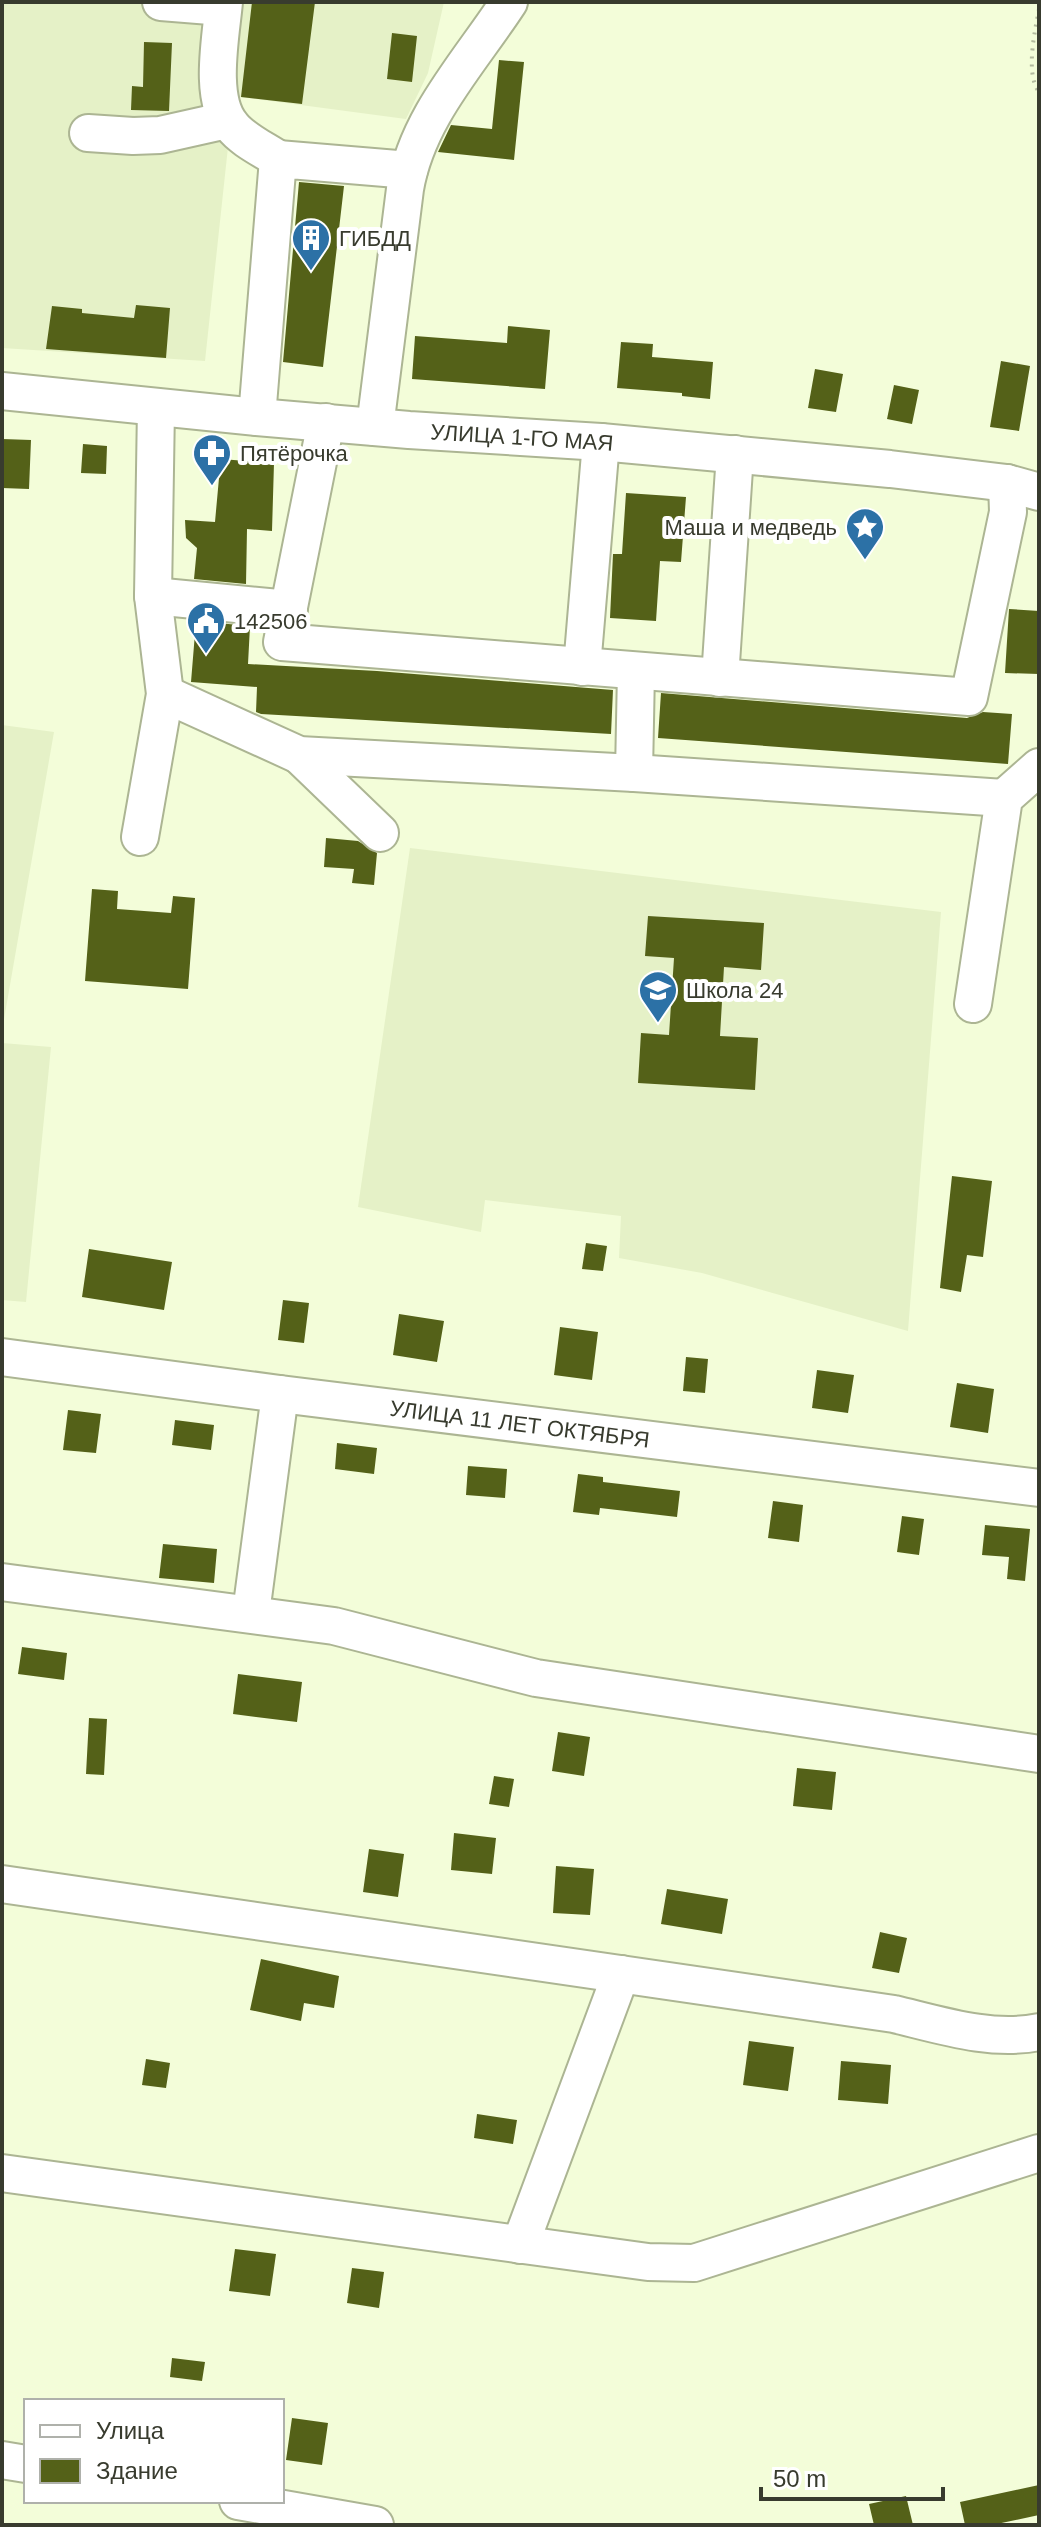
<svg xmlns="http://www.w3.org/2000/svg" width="1041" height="2527" font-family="Helvetica,sans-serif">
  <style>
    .built { fill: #e5f1c7 }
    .building { fill: #546118 }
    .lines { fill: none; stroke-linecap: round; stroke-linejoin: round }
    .minor-casing { stroke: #acb593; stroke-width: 40 }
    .path { stroke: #b2ba9e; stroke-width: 4; stroke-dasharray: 2 6; stroke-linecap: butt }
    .minor { stroke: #fff; stroke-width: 36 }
    .labels { text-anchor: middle; stroke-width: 8; stroke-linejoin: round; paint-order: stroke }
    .poi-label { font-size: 22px; fill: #383b2e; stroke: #fff; text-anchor: start }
    .street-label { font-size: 22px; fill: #383b2e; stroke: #fff }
  </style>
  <rect width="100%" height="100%" fill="#f3fdd9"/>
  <path class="built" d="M2 2H444L428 73 406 119 240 97 228 147 205 361 2 348Z
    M2 725 54 732 2 1031Z
    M410 848 941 912 908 1331 702 1273 619 1258 621 1216 485 1200 481 1232 358 1207Z
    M2 1043 51 1047 26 1302 2 1300Z"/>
  <path class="building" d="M252 2H315L302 104 241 97Z
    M392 33 417 36 412 82 387 79Z
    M144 42 172 43 169 111 131 110 132 86 143 87Z
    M499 60 524 62 514 160 438 152 451 125 492 129Z
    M299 182 344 186 323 367 283 362Z
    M136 305 170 308 166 358 46 349 52 306 82 309V313L134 318Z
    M508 326 550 330 545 389 412 379 415 336 507 343Z
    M621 342 653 344 652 357 713 362 710 399 682 396V393L617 388Z
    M1001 361 1030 366 1019 431 990 427Z
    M815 369 843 374 836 412 808 408Z
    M894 385 919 390 912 424 887 419Z
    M2 439 31 440 29 489 2 488Z
    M83 444 107 446 106 474 81 473Z
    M208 458 274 463 272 531 247 529 246 584 194 579 197 548 186 538 185 520 215 522 219 478H207Z
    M626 493 686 497 681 562 660 561 656 621 610 618 613 554H622Z
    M1009 609 1039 611V674L1005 673Z
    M196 621 250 626 248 664 377 671 613 690 611 734 261 714 256 712 257 687 191 682Z
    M661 693 967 718 983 712 1012 714 1008 764 658 738Z
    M326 838 358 841 377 853 374 885 352 883 354 869 324 867Z
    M92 889 118 891 117 909 171 913 173 896 195 898 188 989 85 981Z
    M648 916 764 923 761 970 724 967 720 1036 758 1038 755 1090 638 1083 641 1033 669 1035 674 958 645 956Z
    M952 1176 992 1181 983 1257 967 1255 961 1292 940 1288Z
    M586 1243 607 1246 603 1271 582 1269Z
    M89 1249 172 1262 164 1310 82 1297Z
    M283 1300 309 1303 304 1343 278 1340Z
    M399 1314 444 1321 437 1362 393 1355Z
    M560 1327 598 1332 592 1380 554 1375Z
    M686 1357 708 1359 705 1393 683 1391Z
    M817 1370 854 1375 848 1413 812 1408Z
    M957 1383 994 1389 988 1433 950 1427Z
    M68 1410 101 1414 96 1453 63 1450Z
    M175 1420 214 1425 211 1450 172 1445Z
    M337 1443 377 1448 374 1474 335 1469Z
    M468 1466 507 1469 505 1498 466 1495Z
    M578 1474 603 1477V1482L680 1491 677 1517 600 1508 599 1515 573 1512Z
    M773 1501 803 1505 799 1542 768 1538Z
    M902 1516 924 1519 919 1555 897 1552Z
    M985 1525 1030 1529 1025 1581 1007 1579 1009 1557 982 1555Z
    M163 1544 217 1549 214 1583 159 1578Z
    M22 1647 67 1653 64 1680 18 1674Z
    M238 1674 302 1682 297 1722 233 1714Z
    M89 1718 107 1719 104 1775 86 1774Z
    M558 1732 590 1737 584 1776 552 1771Z
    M797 1768 836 1772 832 1810 793 1806Z
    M494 1776 514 1779 509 1807 489 1804Z
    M454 1833 496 1838 492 1874 451 1870Z
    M369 1849 404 1854 398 1897 363 1892Z
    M556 1866 594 1869 590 1915 553 1913Z
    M667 1889 728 1899 722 1934 661 1924Z
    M880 1932 907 1938 899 1973 872 1968Z
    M261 1959 339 1976 334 2008 304 2003 301 2021 250 2010Z
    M749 2041 794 2047 788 2091 743 2085Z
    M146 2059 170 2063 166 2088 142 2085Z
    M841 2061 891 2065 888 2104 838 2100Z
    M477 2114 517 2120 513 2144 474 2138Z
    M235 2249 276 2254 270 2296 229 2291Z
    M352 2268 384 2272 379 2308 347 2303Z
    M172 2358 205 2362 202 2381 170 2377Z
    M292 2418 328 2423 322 2465 286 2460Z
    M1039 2485V2515L992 2525H965L960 2502Z
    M906 2496 913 2525H874L869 2504Z"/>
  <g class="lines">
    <defs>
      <g id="minor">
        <path d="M161 2 223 7"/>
        <path d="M224 2C221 36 208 99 232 126 243 140 263 149 278 159"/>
        <path d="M88 133 133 136 160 135 227 120"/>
        <path id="s1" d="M2 391 257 417 409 430 601 442 890 469 1007 483 1039 492"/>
        <path d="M257 417 278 159 409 170"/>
        <path d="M326 422 282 642 969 697 1008 512 1007 483"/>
        <path d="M375 427 405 189C417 117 470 62 509 2"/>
        <path d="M153 596 289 609"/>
        <path d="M582 667 601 442"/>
        <path d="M720 678 735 454"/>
        <path d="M165 694 299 755 634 773 1004 798"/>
        <path d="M299 755 380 833"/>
        <path d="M634 773 636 671"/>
        <path d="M140 837 165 694 153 596 156 407"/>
        <path d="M973 1004 1004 798 1039 767"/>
        <path id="s2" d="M2 1357 280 1394 1039 1488"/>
        <path d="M2 1582 334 1626 536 1678 1039 1754"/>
        <path d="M251 1613 280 1394"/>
        <path d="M2 1884 894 2014C940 2025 992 2042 1039 2032"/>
        <path d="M2 2173 648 2262 694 2263 1039 2153"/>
        <path d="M520 2245 621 1974"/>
        <path d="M2 2460 26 2464"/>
        <path d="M238 2501 375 2525"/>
      </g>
    </defs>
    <use href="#minor" class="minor-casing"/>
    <path class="path" d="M1039 9C1035 31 1025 73 1039 92"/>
    <use href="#minor" class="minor"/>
  </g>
  <defs>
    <symbol id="building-pin" viewBox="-11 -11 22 30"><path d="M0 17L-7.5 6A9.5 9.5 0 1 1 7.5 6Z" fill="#2c71a6" stroke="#fff"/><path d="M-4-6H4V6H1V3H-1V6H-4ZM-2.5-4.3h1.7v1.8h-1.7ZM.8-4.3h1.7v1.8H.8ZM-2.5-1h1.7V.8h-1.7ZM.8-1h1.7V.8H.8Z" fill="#fff"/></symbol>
    <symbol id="pharmacy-pin" viewBox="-11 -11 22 30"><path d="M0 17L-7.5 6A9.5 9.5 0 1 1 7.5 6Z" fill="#2c71a6" stroke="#fff"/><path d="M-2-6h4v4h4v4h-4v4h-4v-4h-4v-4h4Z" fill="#fff"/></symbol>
    <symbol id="sight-pin" viewBox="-11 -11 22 30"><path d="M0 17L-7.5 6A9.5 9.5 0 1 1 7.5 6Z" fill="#2c71a6" stroke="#fff"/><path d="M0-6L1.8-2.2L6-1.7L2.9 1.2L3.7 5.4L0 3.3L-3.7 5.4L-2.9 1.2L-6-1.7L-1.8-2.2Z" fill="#fff"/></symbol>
    <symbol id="civic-pin" viewBox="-11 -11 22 30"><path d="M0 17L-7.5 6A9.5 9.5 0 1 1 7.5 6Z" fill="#2c71a6" stroke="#fff"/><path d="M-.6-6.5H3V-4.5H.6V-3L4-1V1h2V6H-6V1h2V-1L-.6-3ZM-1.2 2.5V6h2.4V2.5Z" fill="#fff"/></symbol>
    <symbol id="school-pin" viewBox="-11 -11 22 30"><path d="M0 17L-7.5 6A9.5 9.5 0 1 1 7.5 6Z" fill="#2c71a6" stroke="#fff"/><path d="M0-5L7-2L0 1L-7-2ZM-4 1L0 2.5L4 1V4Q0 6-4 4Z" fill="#fff"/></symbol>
  </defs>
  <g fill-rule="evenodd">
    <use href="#building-pin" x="289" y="216" width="44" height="60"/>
    <use href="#pharmacy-pin" x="190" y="431" width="44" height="60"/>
    <use href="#sight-pin" x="843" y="505" width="44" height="60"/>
    <use href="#civic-pin" x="184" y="599" width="44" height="60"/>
    <use href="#school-pin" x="636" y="968" width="44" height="60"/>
  </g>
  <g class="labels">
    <g class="poi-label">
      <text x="339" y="246">ГИБДД</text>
      <text x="240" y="461">Пятёрочка</text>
      <text x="837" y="535" text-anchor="end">Маша и медведь</text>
      <text x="234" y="629">142506</text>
      <text x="686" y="998">Школа 24</text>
    </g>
    <g class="street-label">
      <text dy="8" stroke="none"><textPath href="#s1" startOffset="522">УЛИЦА 1-ГО МАЯ</textPath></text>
      <text dy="8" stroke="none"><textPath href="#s2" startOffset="522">УЛИЦА 11 ЛЕТ ОКТЯБРЯ</textPath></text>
    </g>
  </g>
  <rect width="1041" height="2527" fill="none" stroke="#383b2e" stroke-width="8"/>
  <rect x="24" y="2399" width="260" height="104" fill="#ffffff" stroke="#afb1ab" stroke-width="2"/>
  <rect x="40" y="2425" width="40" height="12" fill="#ffffff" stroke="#afb1ab" stroke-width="2"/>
  <text x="96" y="2439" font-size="24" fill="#383b2e">Улица</text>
  <rect x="40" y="2459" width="40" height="24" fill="#546118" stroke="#afb1ab" stroke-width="2"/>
  <text x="96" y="2479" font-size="24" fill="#383b2e">Здание</text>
  <path d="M761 2487v12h182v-12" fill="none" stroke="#383b2e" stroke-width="4"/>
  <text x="773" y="2487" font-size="24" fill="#383b2e" stroke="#ffffff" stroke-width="6" paint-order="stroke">50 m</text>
</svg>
